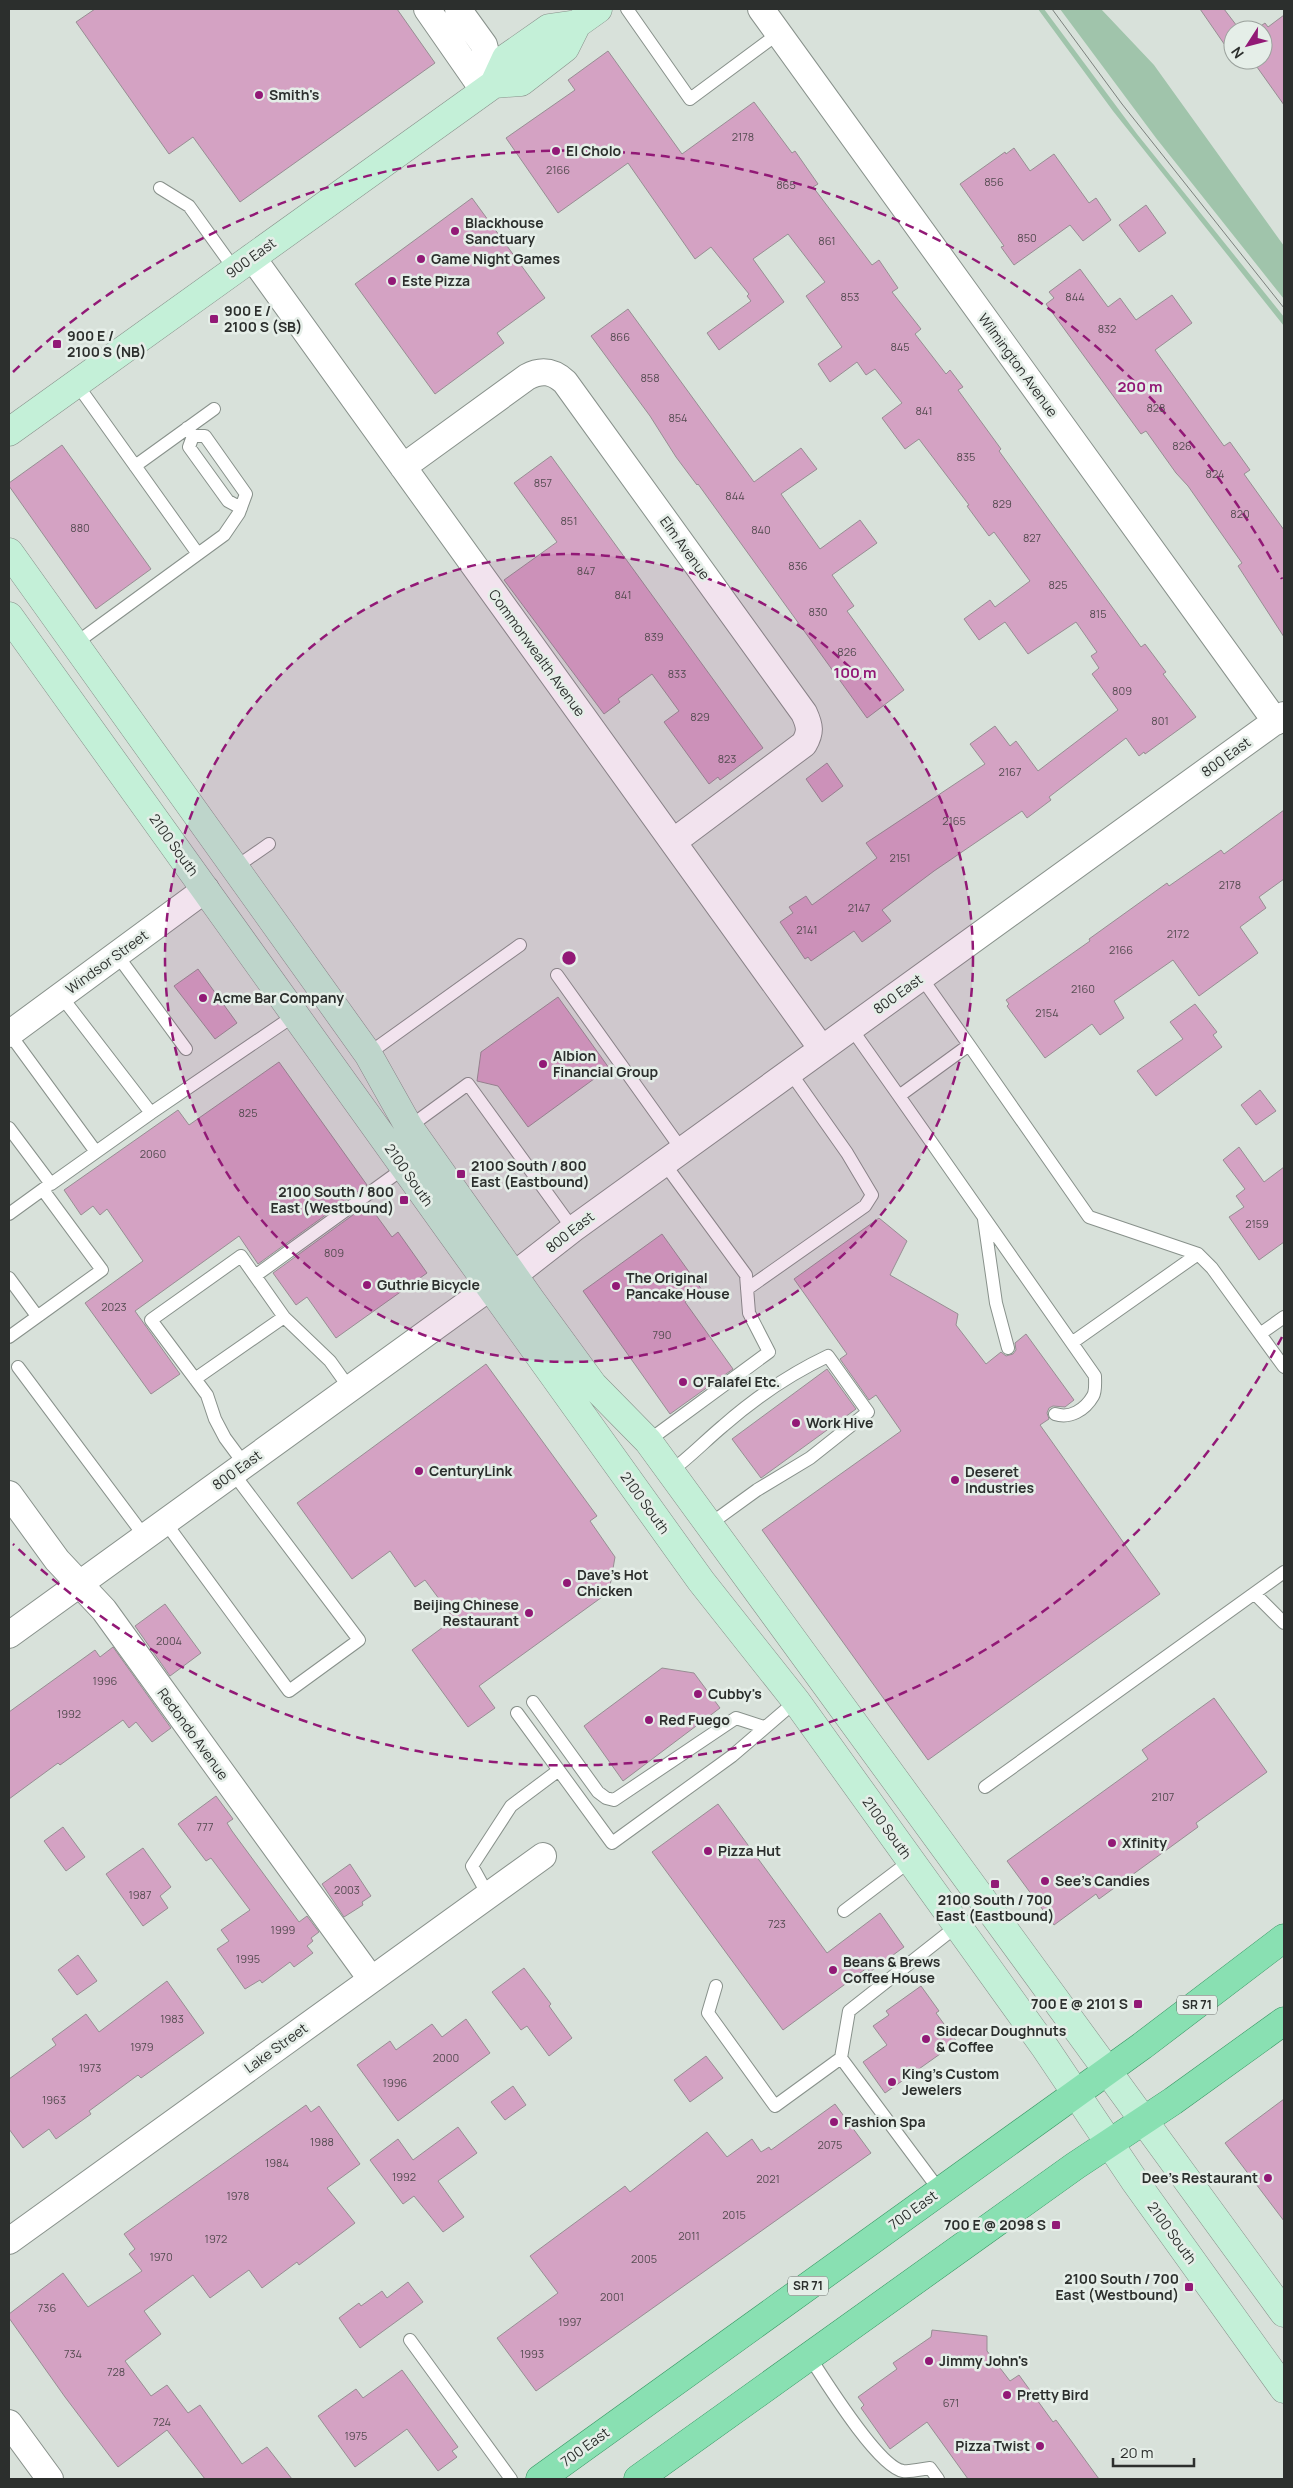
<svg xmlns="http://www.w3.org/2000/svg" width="1293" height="2488" font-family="Manrope,sans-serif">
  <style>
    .green { fill: #a0c4ab }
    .building { fill: #d4a2c3; stroke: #978e93 }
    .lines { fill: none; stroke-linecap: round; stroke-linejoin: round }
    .lane-casing { stroke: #88918b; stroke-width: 14 }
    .street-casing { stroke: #88918b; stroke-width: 28 }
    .secondary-casing { stroke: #88918b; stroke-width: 29 }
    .primary-casing { stroke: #369562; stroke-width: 29 }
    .lane { stroke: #fff; stroke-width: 12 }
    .street { stroke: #fff; stroke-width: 26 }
    .secondary { stroke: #c4f0d8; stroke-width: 28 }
    .primary { stroke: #89e0b2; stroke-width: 28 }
    .tram { stroke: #7b817d; stroke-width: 1 }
    .ring { fill: none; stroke: #921976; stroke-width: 2.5; stroke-dasharray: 9 6 }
    .poi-dot { fill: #921976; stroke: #e5eee8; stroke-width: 2 }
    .labels { text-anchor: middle; stroke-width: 5; stroke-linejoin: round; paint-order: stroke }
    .number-label { font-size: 11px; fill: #564c52 }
    .shield { fill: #e5eee8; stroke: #646865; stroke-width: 1 }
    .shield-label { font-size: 12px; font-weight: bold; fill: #2c2f2d }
    .poi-label { font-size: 14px; font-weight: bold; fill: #2c2f2d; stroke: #e5eee8; text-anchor: start }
    .street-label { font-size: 14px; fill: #2c2f2d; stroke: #e5eee8 }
    .centre { fill: #921976; stroke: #e5eee8; stroke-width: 2.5 }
    .ring-label { font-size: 15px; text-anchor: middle; font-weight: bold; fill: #921976; stroke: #e5eee8; stroke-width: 5; stroke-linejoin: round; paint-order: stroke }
  </style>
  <rect width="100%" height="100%" fill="#d8e1da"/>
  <path class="green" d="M1038 9H1044L1137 134 1284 317V326L1113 111Z
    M1060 9H1101L1154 65 1284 246V299L1156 138Z"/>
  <path class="building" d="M95 9H397L435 63 240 202 193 137 169 154 76 22Z
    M1200 9H1224L1240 30H1233V48L1229 51Z
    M1284 15V105L1252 60H1263V30H1255L1265 23 1268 27Z
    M608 51 682 154 754 102 792 153 795 151 818 184 813 187 872 265 879 260 898 288 892 292 921 329 915 334 946 374 950 370 963 387 958 390 1001 449 999 451 1141 647 1145 644 1166 672 1163 674 1196 717 1145 754 1144 752 1139 756 1126 738 1049 797 1051 800 1027 818 1022 811 934 871 882 910 891 921 862 942 854 931 811 961 808 957 805 959 780 922 793 913 789 907 806 896 812 905 877 858 866 843 985 764 970 744 995 726 1010 746 1016 741 1038 771 1118 710 1092 674 1099 668 1091 656 1097 652 1076 622 1028 654 1005 622 979 640 964 619 990 600 995 607 1030 581 994 532 989 536 967 506 969 505 919 439 905 449 882 418 902 403 875 369 866 375 857 362 830 382 818 364 842 347 806 296 825 282 788 234 753 259 784 302 719 350 707 333 751 301 747 296 749 294 711 247 695 259 628 163 558 213 506 138 575 90 568 80Z
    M1014 148 1030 171 1054 154 1089 203 1096 198 1111 220 1083 241 1070 225 1014 265 1001 247 1004 246 960 184 1005 152 1006 154Z
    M472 198 545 298 497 333 504 343 435 394 355 284Z
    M1146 205 1166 233 1139 252 1119 225Z
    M1080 269 1108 307 1120 298 1136 320 1172 295 1192 323 1155 350 1224 446 1230 442 1250 470 1244 474 1284 530V637L1238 566 1242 563 1188 486 1176 473 1146 431 1141 434 1046 304 1054 298 1049 292Z
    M628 309 754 482 801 448 817 469 781 494 820 549 860 520 877 543 832 575 854 606 847 611 904 690 867 718 698 484 697 485 676 457 650 416 591 336Z
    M62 445 151 569 96 609 9 486V483Z
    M551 456 763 748 720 780 718 777 709 784 664 722 679 711 652 674 618 699 620 702 604 714 504 580 557 542 514 483Z
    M827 763 843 786 822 802 806 779Z
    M1284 810V879L1259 897 1266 908 1240 927 1258 953 1199 996 1173 960 1114 1001 1124 1018 1100 1035 1092 1024 1045 1058 1007 1006 1009 1004 1006 1000 1090 941 1089 939 1167 883 1169 886 1221 850 1224 854Z
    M198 969 237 1023 215 1039 174 986Z
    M558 997 609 1068 528 1127 498 1086 477 1081 481 1052Z
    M1195 1004 1217 1032 1213 1035 1222 1047 1156 1096 1137 1071 1183 1039 1170 1022Z
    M279 1062 367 1185 258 1264 239 1236 135 1311 180 1374 151 1394 85 1303 143 1261 107 1209 100 1215 93 1206 81 1215 64 1190 178 1110 189 1125Z
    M1260 1090 1276 1111 1256 1125 1241 1105Z
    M1239 1147 1264 1182 1284 1167V1242L1259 1260 1229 1217 1244 1207 1236 1196 1245 1189 1223 1160Z
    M368 1204 392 1237 398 1232 427 1273 336 1338 307 1297 296 1305 273 1273Z
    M879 1218 907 1241 890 1275 958 1314 956 1325 986 1364 1001 1352 1006 1356 1013 1354 1016 1350 1015 1343 1026 1334 1074 1400 1065 1407 1053 1406 1049 1408 1047 1413 1049 1419 1040 1425 1160 1594 928 1760 762 1530 901 1431 876 1395 869 1400 840 1359 847 1354 794 1279Z
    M662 1234 702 1290 685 1302 733 1369 670 1414 583 1291Z
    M486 1364 597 1516 590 1521 615 1557 609 1592 479 1686 495 1708 468 1727 412 1650 454 1619 425 1580 415 1587 390 1551 352 1579 297 1503Z
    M827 1369 856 1409 761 1478 732 1439Z
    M165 1604 201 1653 170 1676 135 1626Z
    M113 1647 171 1728 152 1742 136 1722 129 1728 123 1720 60 1765 58 1763 9 1799V1712L95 1650 100 1657Z
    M662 1668 694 1673 720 1708 623 1781 584 1726Z
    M1214 1698 1267 1772 1196 1823 1198 1827 1099 1899 1096 1894 1054 1925 1007 1861 1148 1759 1142 1750Z
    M216 1796 233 1819 227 1823 232 1831 299 1922 307 1916 319 1932 311 1938 313 1941 307 1946 313 1953 294 1967 290 1962 262 1983 260 1980 245 1989 217 1949 229 1941 221 1930 250 1910 211 1858 206 1861 178 1824Z
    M718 1804 827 1953 880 1913 904 1947 870 1972 867 1968 783 2030 652 1852Z
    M63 1827 85 1857 66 1871 44 1841Z
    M143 1848 171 1887 160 1896 168 1908 143 1926 106 1874Z
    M350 1864 371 1896 362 1902 363 1905 344 1917 322 1884Z
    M78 1955 97 1981 77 1995 58 1970Z
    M524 1968 551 2004 549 2006 572 2038 549 2056 527 2026 521 2030 492 1992Z
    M167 1981 204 2033 141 2078 138 2075 89 2111 91 2114 56 2139 49 2129 23 2148 9 2129V2079L56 2045 52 2039 86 2014 99 2032Z
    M921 1986 939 2011 936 2013 957 2042 885 2093 863 2062 887 2045 873 2026 889 2015 886 2011Z
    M466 2019 490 2053 398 2121 357 2065 390 2041 396 2050 432 2024 442 2037Z
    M706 2056 723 2078 690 2102 674 2080Z
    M513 2086 526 2105 505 2120 491 2102Z
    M1284 2099V2221L1225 2143Z
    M835 2104 871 2153 536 2391 497 2338 558 2293 530 2256 625 2186 630 2192 707 2132 727 2157 752 2139 761 2152 769 2147 771 2150Z
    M306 2105 311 2112 319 2106 360 2164 327 2188 355 2223 299 2265 297 2262 262 2288 249 2270 210 2298 193 2275 144 2311 161 2334 125 2361 151 2396 167 2385 188 2413 200 2405 242 2464 267 2447 292 2479H205L167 2430 118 2467 65 2397 9 2318V2314L63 2273 88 2307 142 2271 129 2254 135 2249 124 2234Z
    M458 2127 477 2153 438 2181 464 2217 443 2232 414 2196 403 2204 370 2160 398 2139 413 2160Z
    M408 2282 423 2302 360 2348 339 2318 359 2303 361 2306 382 2291 387 2298Z
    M932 2330 987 2336V2351L1010 2381 1019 2375 1053 2422 1056 2420 1099 2479H968L927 2422 890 2449 861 2408 864 2405 858 2397 897 2369 893 2363 931 2337Z
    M402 2370 458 2447 452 2451 457 2457 438 2471 407 2429 355 2467 318 2416 356 2389 363 2398Z"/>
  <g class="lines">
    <defs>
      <path id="lane" d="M627 9 690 99 779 33
        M160 188 189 206 235 270
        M76 383 198 554
        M193 436 189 447 228 501 241 508
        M135 466 214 409
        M76 643 224 535 239 513 246 494 205 436H193L187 428
        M236 867 269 844
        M117 955 186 1049
        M557 975 682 1150
        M921 977 969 1045
        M851 1028 899 1096
        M9 1033 96 1152
        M368 1054 520 945
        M151 1113 295 1015
        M409 1127 468 1084 573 1229
        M9 1128 51 1184 151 1113 61 996
        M9 1214 49 1185
        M984 1219 996 1303 1008 1348
        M255 1276 404 1168
        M9 1278 37 1316
        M747 1289 865 1206 872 1195 847 1153 790 1072
        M1260 1334 1284 1317
        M9 1337 102 1270 43 1190
        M1073 1342 1198 1254
        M18 1367 145 1537
        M195 1379 284 1317
        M1055 1414C1070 1419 1085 1410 1093 1396 1096 1391 1095 1382 1095 1376L899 1096 969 1045 1089 1217 1198 1254 1212 1268 1284 1367
        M648 1441 769 1352 749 1313 746 1275 664 1163
        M245 1465 225 1438 215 1419 207 1395 151 1320 241 1256 284 1317 330 1361 350 1389
        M671 1471C690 1457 705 1441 723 1426 755 1398 790 1374 828 1356L868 1412 810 1458 757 1490 710 1524
        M165 1522 289 1691 359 1640 233 1473
        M1255 1594 1284 1623
        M533 1702 598 1792 606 1798 614 1800 736 1718 764 1727
        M517 1713 612 1843 732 1756 796 1701
        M985 1787 1284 1572
        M488 1895 472 1866 511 1806 559 1770
        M844 1911 910 1861
        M716 1986 708 2013 775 2106 841 2058 849 2011 957 1926
        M841 2058 940 2191
        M410 2340 511 2479
        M809 2356C824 2379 878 2467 903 2471 911 2472 922 2469 930 2468L938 2479"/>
      <path id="street" d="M427 9 484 91
        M458 9 484 45 494 84
        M761 9 1276 722
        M252 257 822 1049
        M403 467 527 377C542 369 553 371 565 382L804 713C810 726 811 732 804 744L673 842
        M9 1034 206 889
        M514 1275 573 1229 1284 715
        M9 1494 57 1560 104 1610 371 1979
        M9 1635 489 1288
        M9 2241 543 1856
        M9 2423 50 2479"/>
      <path id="secondary" d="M494 84 521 82 565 48 577 24 598 9
        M9 432 494 84 506 58 549 28 577 24
        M9 552 368 1054 409 1127 531 1300 593 1385 648 1441 1284 2313
        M9 616 701 1581 796 1701 1044 2046 1134 2180 1284 2389"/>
      <path id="primary" d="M540 2479 1142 2046 1284 1938
        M638 2479 1075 2166 1173 2101 1284 2021"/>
    </defs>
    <use href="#lane" class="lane-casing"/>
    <use href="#street" class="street-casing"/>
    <use href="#secondary" class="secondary-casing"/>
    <use href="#primary" class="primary-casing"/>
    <use href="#lane" class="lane"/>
    <use href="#street" class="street"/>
    <use href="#secondary" class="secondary"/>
    <use href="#primary" class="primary"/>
    <path class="tram" d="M1052 9 1122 104 1284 308"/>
  </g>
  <circle cx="569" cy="958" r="404" fill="#921976" fill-opacity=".12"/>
  <g class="ring">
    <circle cx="569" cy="958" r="404"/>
    <path d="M1282 1337A808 808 0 0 1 13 1544M13 372A808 808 0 0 1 1282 579"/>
  </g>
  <g class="poi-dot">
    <circle cx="259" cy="95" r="5"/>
    <circle cx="556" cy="151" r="5"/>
    <circle cx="455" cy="231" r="5"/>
    <circle cx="421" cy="259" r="5"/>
    <circle cx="392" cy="281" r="5"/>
    <rect x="209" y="314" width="10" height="10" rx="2.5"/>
    <rect x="52" y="339" width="10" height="10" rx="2.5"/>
    <circle cx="203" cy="998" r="5"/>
    <circle cx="543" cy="1064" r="5"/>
    <rect x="456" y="1169" width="10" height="10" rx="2.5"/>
    <rect x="399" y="1195" width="10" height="10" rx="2.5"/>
    <circle cx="367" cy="1285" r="5"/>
    <circle cx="616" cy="1286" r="5"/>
    <circle cx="683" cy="1382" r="5"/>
    <circle cx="796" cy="1423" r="5"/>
    <circle cx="419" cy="1471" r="5"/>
    <circle cx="955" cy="1480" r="5"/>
    <circle cx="567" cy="1583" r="5"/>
    <circle cx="529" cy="1613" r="5"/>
    <circle cx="698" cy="1694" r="5"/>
    <circle cx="649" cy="1720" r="5"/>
    <circle cx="1112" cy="1843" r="5"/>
    <circle cx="708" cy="1851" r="5"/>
    <circle cx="1045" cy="1881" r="5"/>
    <rect x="990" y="1879" width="10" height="10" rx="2.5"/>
    <circle cx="833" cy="1970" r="5"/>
    <rect x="1133" y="1999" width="10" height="10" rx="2.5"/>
    <circle cx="926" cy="2039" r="5"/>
    <circle cx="892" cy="2082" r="5"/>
    <circle cx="834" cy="2122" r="5"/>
    <circle cx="1268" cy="2178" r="5"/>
    <rect x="1051" y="2220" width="10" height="10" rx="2.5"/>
    <rect x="1184" y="2282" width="10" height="10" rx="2.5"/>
    <circle cx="929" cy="2361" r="5"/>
    <circle cx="1007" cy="2395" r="5"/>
    <circle cx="1040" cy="2446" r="5"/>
  </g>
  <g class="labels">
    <g class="number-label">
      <text x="743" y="141">2178</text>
      <text x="558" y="174">2166</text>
      <text x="994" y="186">856</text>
      <text x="786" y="189">865</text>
      <text x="1027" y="242">850</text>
      <text x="827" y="245">861</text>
      <text x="850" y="301">853</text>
      <text x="1075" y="301">844</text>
      <text x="1107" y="333">832</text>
      <text x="620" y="341">866</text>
      <text x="900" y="351">845</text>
      <text x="650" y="382">858</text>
      <text x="1156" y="412">828</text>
      <text x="924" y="415">841</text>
      <text x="678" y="422">854</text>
      <text x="1182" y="450">826</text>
      <text x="966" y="461">835</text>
      <text x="1215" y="478">824</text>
      <text x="543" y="487">857</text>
      <text x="735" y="500">844</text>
      <text x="1002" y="508">829</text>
      <text x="1240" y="518">820</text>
      <text x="569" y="525">851</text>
      <text x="80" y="532">880</text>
      <text x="761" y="534">840</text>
      <text x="1032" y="542">827</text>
      <text x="798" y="570">836</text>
      <text x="586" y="575">847</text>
      <text x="1058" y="589">825</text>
      <text x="623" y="599">841</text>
      <text x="818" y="616">830</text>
      <text x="1098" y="618">815</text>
      <text x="654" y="641">839</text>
      <text x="847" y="656">826</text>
      <text x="677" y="678">833</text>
      <text x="1122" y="695">809</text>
      <text x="700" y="721">829</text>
      <text x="1160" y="725">801</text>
      <text x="727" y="763">823</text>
      <text x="1010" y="776">2167</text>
      <text x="954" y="825">2165</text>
      <text x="900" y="862">2151</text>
      <text x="1230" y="889">2178</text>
      <text x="859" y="912">2147</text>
      <text x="807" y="934">2141</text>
      <text x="1178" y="938">2172</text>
      <text x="1121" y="954">2166</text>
      <text x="1083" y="993">2160</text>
      <text x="1047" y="1017">2154</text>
      <text x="248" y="1117">825</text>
      <text x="153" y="1158">2060</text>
      <text x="1257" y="1228">2159</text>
      <text x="334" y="1257">809</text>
      <text x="114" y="1311">2023</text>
      <text x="662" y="1339">790</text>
      <text x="169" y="1645">2004</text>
      <text x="105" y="1685">1996</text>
      <text x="69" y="1718">1992</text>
      <text x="1163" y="1801">2107</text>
      <text x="205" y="1831">777</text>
      <text x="347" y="1894">2003</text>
      <text x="140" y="1899">1987</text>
      <text x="777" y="1928">723</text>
      <text x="283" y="1934">1999</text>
      <text x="248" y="1963">1995</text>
      <text x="172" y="2023">1983</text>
      <text x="142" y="2051">1979</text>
      <text x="446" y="2062">2000</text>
      <text x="90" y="2072">1973</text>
      <text x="395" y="2087">1996</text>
      <text x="54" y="2104">1963</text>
      <text x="322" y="2146">1988</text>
      <text x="830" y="2149">2075</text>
      <text x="277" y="2167">1984</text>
      <text x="404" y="2181">1992</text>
      <text x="768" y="2183">2021</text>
      <text x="238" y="2200">1978</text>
      <text x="734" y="2219">2015</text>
      <text x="689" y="2240">2011</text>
      <text x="216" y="2243">1972</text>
      <text x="161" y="2261">1970</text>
      <text x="644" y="2263">2005</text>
      <text x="612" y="2301">2001</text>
      <text x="47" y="2312">736</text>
      <text x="570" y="2326">1997</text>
      <text x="73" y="2358">734</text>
      <text x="532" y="2358">1993</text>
      <text x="116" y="2376">728</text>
      <text x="951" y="2407">671</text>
      <text x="162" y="2426">724</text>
      <text x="356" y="2440">1975</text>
    </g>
    <g class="shield">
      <rect x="1177" y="1995.5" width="40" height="19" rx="4"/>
      <rect x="788" y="2276.5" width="40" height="19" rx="4"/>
    </g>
    <g class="shield-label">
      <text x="1197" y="2009">SR 71</text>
      <text x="808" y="2290">SR 71</text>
    </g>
    <g class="poi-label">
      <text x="269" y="100">Smith's</text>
      <text x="566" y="156">El Cholo</text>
      <text x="465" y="228">Blackhouse<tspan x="465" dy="16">Sanctuary</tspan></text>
      <text x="431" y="264">Game Night Games</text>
      <text x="402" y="286">Este Pizza</text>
      <text x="224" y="316">900 E /<tspan x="224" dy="16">2100 S (SB)</tspan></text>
      <text x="67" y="341">900 E /<tspan x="67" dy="16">2100 S (NB)</tspan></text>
      <text x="213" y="1003">Acme Bar Company</text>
      <text x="553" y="1061">Albion<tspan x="553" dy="16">Financial Group</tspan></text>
      <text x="471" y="1171">2100 South / 800<tspan x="471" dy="16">East (Eastbound)</tspan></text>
      <text x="394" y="1197" text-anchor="end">2100 South / 800<tspan x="394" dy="16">East (Westbound)</tspan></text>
      <text x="626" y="1283">The Original<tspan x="626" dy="16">Pancake House</tspan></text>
      <text x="377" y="1290">Guthrie Bicycle</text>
      <text x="693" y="1387">O'Falafel Etc.</text>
      <text x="806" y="1428">Work Hive</text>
      <text x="429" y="1476">CenturyLink</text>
      <text x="965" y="1477">Deseret<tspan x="965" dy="16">Industries</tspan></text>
      <text x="577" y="1580">Dave's Hot<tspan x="577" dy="16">Chicken</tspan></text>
      <text x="519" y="1610" text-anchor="end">Beijing Chinese<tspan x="519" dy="16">Restaurant</tspan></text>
      <text x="708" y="1699">Cubby's</text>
      <text x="659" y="1725">Red Fuego</text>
      <text x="1122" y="1848">Xfinity</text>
      <text x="718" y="1856">Pizza Hut</text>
      <text x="1055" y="1886">See's Candies</text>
      <text x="995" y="1905" text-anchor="middle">2100 South / 700<tspan x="995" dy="16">East (Eastbound)</tspan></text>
      <text x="843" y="1967">Beans &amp; Brews<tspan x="843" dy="16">Coffee House</tspan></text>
      <text x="1128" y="2009" text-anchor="end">700 E @ 2101 S</text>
      <text x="936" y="2036">Sidecar Doughnuts<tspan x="936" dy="16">&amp; Coffee</tspan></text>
      <text x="902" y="2079">King's Custom<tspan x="902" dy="16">Jewelers</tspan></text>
      <text x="844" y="2127">Fashion Spa</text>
      <text x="1258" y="2183" text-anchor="end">Dee's Restaurant</text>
      <text x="1046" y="2230" text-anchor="end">700 E @ 2098 S</text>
      <text x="1179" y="2284" text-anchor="end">2100 South / 700<tspan x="1179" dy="16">East (Westbound)</tspan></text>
      <text x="939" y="2366">Jimmy John's</text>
      <text x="1017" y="2400">Pretty Bird</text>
      <text x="1030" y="2451" text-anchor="end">Pizza Twist</text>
    </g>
    <g class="street-label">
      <text transform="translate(251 258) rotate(-36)" y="5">900 East</text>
      <text transform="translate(1018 365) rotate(54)" y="5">Wilmington Avenue</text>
      <text transform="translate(685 548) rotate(54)" y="5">Elm Avenue</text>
      <text transform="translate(537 653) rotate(54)" y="5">Commonwealth Avenue</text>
      <text transform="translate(1226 757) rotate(-36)" y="5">800 East</text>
      <text transform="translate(174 845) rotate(54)" y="5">2100 South</text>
      <text transform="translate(107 962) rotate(-36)" y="5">Windsor Street</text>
      <text transform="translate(898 994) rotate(-36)" y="5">800 East</text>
      <text transform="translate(409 1175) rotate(55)" y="5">2100 South</text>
      <text transform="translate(570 1232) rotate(-38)" y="5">800 East</text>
      <text transform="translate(237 1470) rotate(-36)" y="5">800 East</text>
      <text transform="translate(645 1503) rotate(54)" y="5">2100 South</text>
      <text transform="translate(193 1734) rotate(54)" y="5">Redondo Avenue</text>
      <text transform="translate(887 1828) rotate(54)" y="5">2100 South</text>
      <text transform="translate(276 2048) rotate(-36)" y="5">Lake Street</text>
      <text transform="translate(913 2210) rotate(-36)" y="5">700 East</text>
      <text transform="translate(1172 2233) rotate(54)" y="5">2100 South</text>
      <text transform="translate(585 2447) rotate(-36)" y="5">700 East</text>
    </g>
  </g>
  <circle cx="569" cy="958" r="8" class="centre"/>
  <g class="ring-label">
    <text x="1140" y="392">200 m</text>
    <text x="855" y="678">100 m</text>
  </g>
  <rect width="1293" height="2488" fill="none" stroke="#2c2f2d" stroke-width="20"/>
  <g transform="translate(1248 45) rotate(234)"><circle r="24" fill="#e5eee8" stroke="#9ba29d"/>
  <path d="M0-4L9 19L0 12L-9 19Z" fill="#921976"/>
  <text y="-8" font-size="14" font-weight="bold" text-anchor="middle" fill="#2c2f2d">N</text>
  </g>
  <path d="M1113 2458v8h81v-8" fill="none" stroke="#2c2f2d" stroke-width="2.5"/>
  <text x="1120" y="2458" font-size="15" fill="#2c2f2d" stroke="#e5eee8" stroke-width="4" paint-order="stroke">20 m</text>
</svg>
